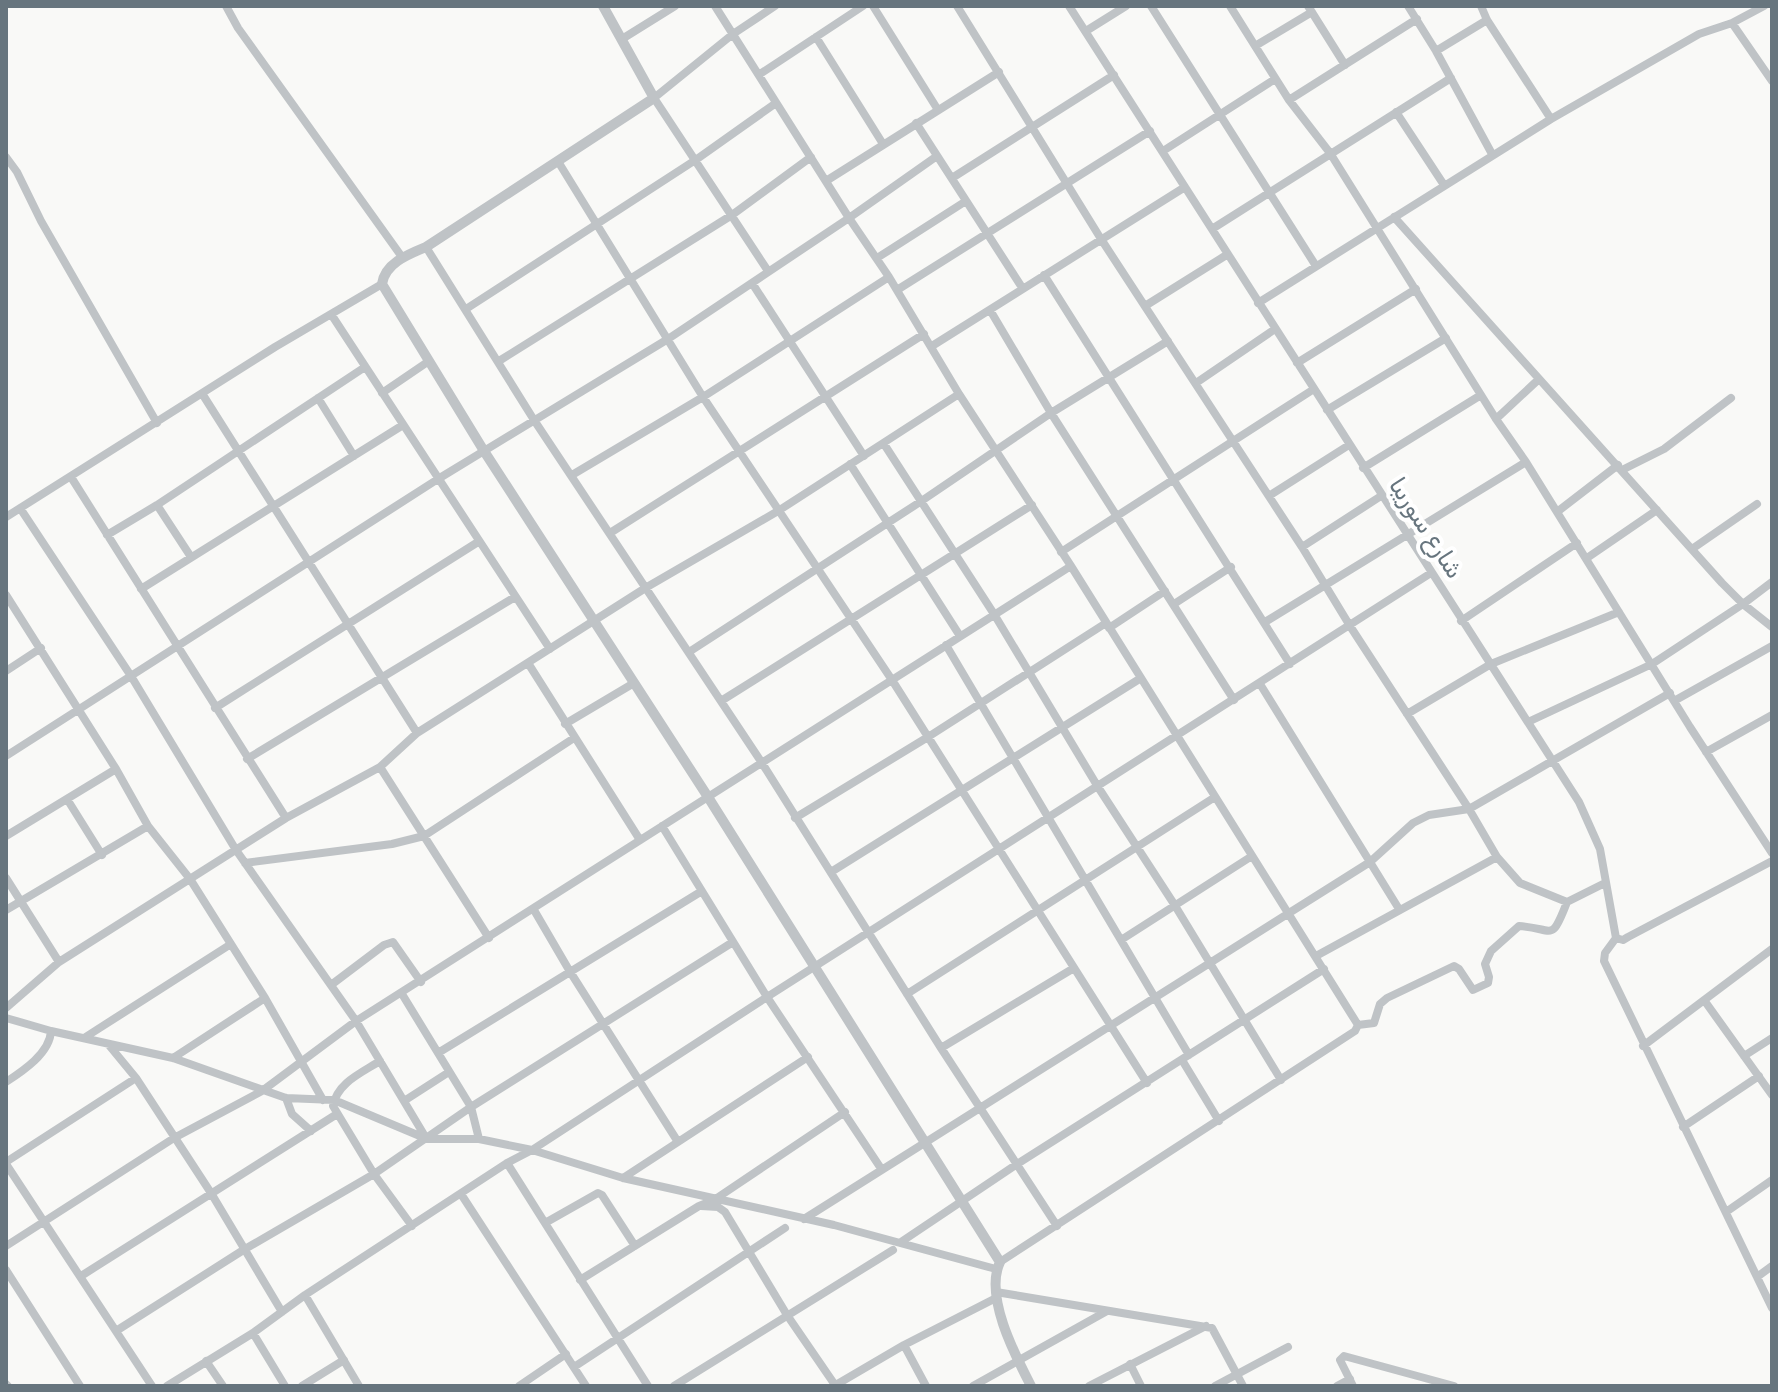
<svg xmlns="http://www.w3.org/2000/svg" width="1778" height="1392" font-family="Rubik,'Noto Naskh Arabic',sans-serif">
  <style>
    .lines { fill: none; stroke-linecap: round; stroke-linejoin: round }
    .minor { stroke: #bfc3c6; stroke-width: 8 }
    .tertiary { stroke: #bfc3c6; stroke-width: 10 }
    .labels { text-anchor: middle; stroke-width: 8; stroke-linejoin: round; paint-order: stroke }
    .street-label { font-size: 24px; fill: #67757e; stroke: #fff }
  </style>
  <rect width="100%" height="100%" fill="#f9f9f7"/>
  <g class="lines">
    <path class="minor" d="M226 6 238 28 402 257
      M715 6 849 218 889 277 959 394 1071 566 1358 1025
      M873 6 938 110
      M957 6 1101 239 1302 547 1350 626 1469 809 1497 857 1520 883 1567 902 1605 883
      M1069 6 1579 802 1600 849 1616 938 1623 940 1628 937 1772 861
      M1151 6 1316 266
      M1230 6 1289 100 1330 153 1496 419 1526 462 1690 727 1772 853
      M1308 6 1345 65
      M1408 6 1436 51 1492 154
      M1481 6 1487 20 1551 119
      M1732 23 1772 81
      M1086 31 1126 6
      M816 37 883 144
      M622 39 675 6
      M1255 46 1312 12
      M1436 51 1487 20
      M760 74 863 6
      M1289 100 1417 19
      M1396 112 1444 185
      M916 123 1023 289
      M1163 151 1275 79
      M6 157 17 172 41 221 157 423
      M559 163 703 397 892 680 1147 1083
      M952 178 1114 75
      M826 181 999 72
      M1394 217 1722 583 1743 604 1772 627
      M1212 229 1451 78
      M426 247 534 420 762 763 941 1048 1057 1226
      M877 258 966 201
      M768 271 654 98 733 34 775 6
      M1044 275 1290 664
      M752 283 864 456
      M897 290 1150 131
      M1258 303 1551 119 1699 34 1732 23 1764 6
      M1145 306 1228 254
      M466 309 697 159 776 103
      M990 310 1051 413 1234 700
      M331 314 550 649
      M932 346 1185 187
      M499 361 732 215 811 157
      M1297 363 1416 289
      M1196 383 1275 329
      M382 393 429 361
      M203 395 417 733
      M318 398 354 456
      M1327 410 1446 338
      M1496 419 1539 379
      M884 444 994 614 1098 787 1174 904 1281 1080
      M850 464 960 636
      M1363 468 1481 395
      M1622 470 1664 449 1731 398
      M572 475 703 397 889 277
      M71 477 286 818
      M1269 496 1349 445
      M157 505 191 557
      M20 508 131 676 236 850 356 1021 426 1138
      M1557 512 1618 465
      M6 517 275 347 382 284
      M610 533 924 334
      M107 535 157 505 365 367
      M1302 547 1381 496
      M1692 549 1757 504
      M1061 552 1314 389
      M1587 558 1657 510
      M141 589 403 425
      M6 595 116 769 148 826 190 879 265 998 323 1100
      M1174 604 1231 567
      M1461 621 1577 543
      M1265 622 1526 462
      M1109 628 1165 591
      M946 645 1189 1055
      M689 652 920 502 1051 413 1168 341
      M528 663 640 840
      M6 671 41 648
      M1260 684 1399 909
      M721 701 1032 505
      M1674 701 1772 646
      M215 708 478 542
      M1407 714 1491 664 1619 612
      M1528 722 1652 664 1743 604 1772 582
      M565 724 634 683
      M1706 752 1772 715
      M6 756 438 479 668 339 849 218 937 156
      M247 759 515 597
      M380 767 489 938
      M67 799 102 855
      M795 818 928 737 1106 623
      M662 826 767 997 882 1170
      M6 836 116 769
      M245 863 392 844 424 836 574 738
      M831 872 1141 678
      M6 878 59 962
      M6 910 148 826
      M534 910 569 970 678 1142 623 1178
      M1616 938 1605 953 1604 961 1772 1308
      M1121 940 1252 856
      M1316 956 1497 857
      M331 985 384 945 393 942 421 982
      M402 994 471 1107 479 1139
      M907 994 1215 797
      M1704 1000 1772 1095
      M6 1008 59 962 286 818 380 767 417 733 647 587 778 511 959 394
      M6 1018 51 1031 173 1058 286 1098 334 1100 427 1139H479L532 1150 623 1178 834 1225 996 1269
      M84 1038 231 944
      M108 1044 136 1078 211 1193 282 1312
      M1643 1046 1772 949
      M941 1048 1074 968
      M438 1053 702 891
      M1744 1056 1772 1038
      M173 1058 265 998
      M1182 1060 1219 1121
      M380 1061C361 1073 337 1083 333 1106L374 1174 412 1226
      M6 1082C23 1071 50 1053 51 1031
      M286 1098 292 1114 311 1131
      M404 1101 449 1072
      M1683 1127 1759 1076
      M678 1142 808 1057
      M6 1162 136 1078
      M507 1163 648 1386
      M6 1164 152 1386
      M461 1194 586 1386
      M701 1206 718 1207 725 1212 787 1315 835 1385
      M1726 1212 1772 1180
      M804 1219 1370 862 1413 823 1429 815 1469 809 1670 693
      M545 1223 598 1193 602 1195 635 1246
      M901 1242 1017 1164 1324 969
      M6 1246 174 1138 262 1091 356 1021 1071 566
      M1000 1262 1355 1031 1358 1025 1374 1023 1380 1004 1387 998 1454 966 1459 969 1473 990 1488 983 1489 977 1485 964 1491 951 1519 926C1554 928 1551 944 1567 902
      M6 1270 80 1386
      M81 1276 337 1114
      M1757 1277 1772 1266
      M580 1280 699 1206 714 1200 845 1112
      M996 1292 1212 1328 1243 1386
      M305 1295 359 1386
      M116 1331 245 1249 374 1174 471 1107 733 942
      M253 1333 285 1386
      M904 1345 926 1386
      M206 1361 223 1386
      M1130 1364 1141 1386
      M574 1367 785 1228
      M6 1384 8 1386
      M167 1386 253 1333 305 1295 507 1163 532 1150 767 997 1431 573
      M302 1386 344 1360
      M519 1386 566 1354
      M674 1386 893 1250
      M834 1386 904 1345 996 1298
      M973 1386 1107 1311
      M1089 1386 1206 1326
      M1215 1386 1288 1347
      M1337 1386 1350 1379
      M1353 1386 1340 1360 1344 1356 1454 1386"/>
    <path class="tertiary" d="M603 6 654 98 426 247C409 254 385 263 382 284L484 451 708 797 1000 1262C984 1296 1015 1355 1031 1386"/>
  </g>
  <g class="labels">
    <g class="street-label">
      <text transform="translate(1426 528) rotate(57)" y="8">شارع سوريبا</text>
    </g>
  </g>
  <rect width="1778" height="1392" fill="none" stroke="#67757e" stroke-width="16"/>
</svg>
